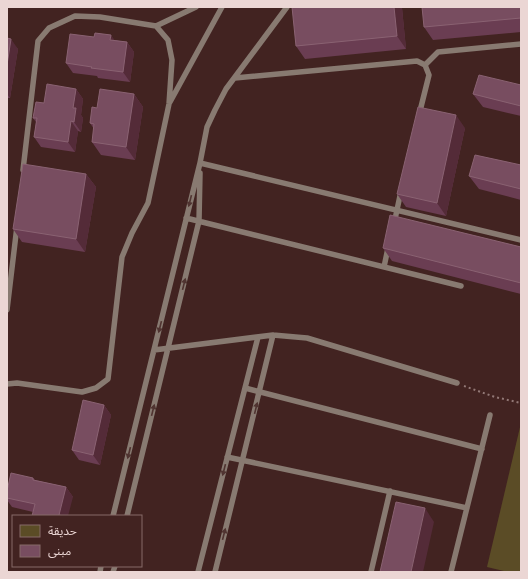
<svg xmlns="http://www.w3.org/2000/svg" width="528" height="579" font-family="Raleway,'Noto Sans Arabic',sans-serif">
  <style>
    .green { fill: #5b4c26 }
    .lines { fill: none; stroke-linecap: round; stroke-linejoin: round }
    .path { stroke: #927876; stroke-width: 2; stroke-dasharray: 2 3; stroke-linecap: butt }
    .lane { stroke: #887a71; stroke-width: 5.5 }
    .wall { fill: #6a3d52 }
    .shaded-wall { fill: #542b38 }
    .building { fill: #784d60; stroke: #8a6272 }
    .oneway { fill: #503431 }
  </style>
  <rect width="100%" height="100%" fill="#422321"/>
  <path class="green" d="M521 423V572H508L487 567Z"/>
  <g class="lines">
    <path class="path" d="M464 386 495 397 521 403"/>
    <path class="lane" d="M156 26 196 7
      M425 65 438 52 521 44
      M235 78 417 61 425 65 429 75 419 115
      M170 102 222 7
      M200 163 521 240
      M186 218 461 286
      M394 224 401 191
      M384 267 388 248
      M7 310 17 226
      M154 350 273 335 307 338 457 383
      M7 384 17 383 82 392 96 388 108 379 122 257 132 233 148 203 169 104 172 60 168 40 156 26 100 17 75 16 49 28 38 41 23 170
      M245 388 482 449
      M227 457 467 508
      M113 516 200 163 207 127 215 110 226 89 287 7
      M127 516 199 221 200 173
      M100 572 101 566
      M113 572 115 566
      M198 572 258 337
      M215 572 273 335
      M371 572 390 491
      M451 572 490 415"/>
  </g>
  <path class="wall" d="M521 7V32L433 40 424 27Z
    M402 8 406 49 305 59 296 46Z
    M7 38 18 49 10 98H7Z
    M114 40 127 42 134 52 130 82 98 78 97 76 73 73 66 63Z
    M521 85V116L483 107 473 94Z
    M76 89 83 99 81 115 83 118 81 132 78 131 75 152 41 147 34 137 36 122 33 118 44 103Z
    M134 94 143 107 135 160 101 155 92 142 94 129 90 123 97 108Z
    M465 128 446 216 406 207 397 194Z
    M521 165V200L479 189 469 176Z
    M86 174 96 187 85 252 22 242 13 229Z
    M521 247V294L392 261 383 248Z
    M104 405 111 415 100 465 79 460 72 450Z
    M33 478 35 480 66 487 73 497 33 512 12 507 7 500V491Z"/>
  <path class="shaded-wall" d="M394 7H401L402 8 406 49 397 36Z
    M111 35 118 45 110 40Z
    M11 39 18 49 10 98 7 94V65Z
    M127 42 134 52 130 82 123 72Z
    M76 89 83 99 81 115 83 118 81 132 74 122 73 108Z
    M134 94 143 107 135 160 126 147Z
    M456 115 465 128 446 216 437 203Z
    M71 121 78 131 75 152 68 142Z
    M86 174 96 187 85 252 76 239Z
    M104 405 111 415 100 465 93 455Z
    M66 487 73 497 68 516H59V515Z
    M425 508 434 522 423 572H411Z"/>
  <path class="building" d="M292 7H394L397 36 296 46Z
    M422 7H521V18L424 27Z
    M95 33 111 35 110 40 127 42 123 72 91 68 92 67 66 63 70 34 94 37Z
    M7 38 11 39 7 65Z
    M479 75 521 85V106L473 94Z
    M47 84 76 89 73 108H76L74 122 71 121 68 142 34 137 37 118H33L36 102 44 103Z
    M100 89 134 94 126 147 92 142 94 124 90 123 92 107 97 108Z
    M418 107 456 115 437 203 397 194Z
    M475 155 521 165V189L469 176Z
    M23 164 86 174 76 239 13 229Z
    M390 215 521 247V283L383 248Z
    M83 400 104 405 93 455 72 450Z
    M11 473 33 478V480L66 487 59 515 63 516H32L35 504 7 498V491Z
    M396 502 425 508 411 572H380Z"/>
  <defs><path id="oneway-solid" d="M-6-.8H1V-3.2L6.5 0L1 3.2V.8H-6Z"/></defs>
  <g class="oneway">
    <use href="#oneway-solid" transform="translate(190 201) rotate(104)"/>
    <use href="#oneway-solid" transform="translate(184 284) rotate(-76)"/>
    <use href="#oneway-solid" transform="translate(160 327) rotate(104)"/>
    <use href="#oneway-solid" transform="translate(256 408) rotate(-76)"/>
    <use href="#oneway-solid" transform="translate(153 410) rotate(-76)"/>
    <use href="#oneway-solid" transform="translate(129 453) rotate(104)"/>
    <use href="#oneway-solid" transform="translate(224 470) rotate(104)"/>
    <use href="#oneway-solid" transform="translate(224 534) rotate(-76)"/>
  </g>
  <rect width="528" height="579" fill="none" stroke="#ebd6d4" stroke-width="16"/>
  <rect x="12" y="515" width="130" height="52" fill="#422321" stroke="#866b69"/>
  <rect x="20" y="525" width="20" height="12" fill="#5b4c26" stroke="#866b69"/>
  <text x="48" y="535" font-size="12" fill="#ebd6d4">حديقة</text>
  <rect x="20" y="545" width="20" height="12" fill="#784d60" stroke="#866b69"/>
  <text x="48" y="555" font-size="12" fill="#ebd6d4">مبنى</text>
</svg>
